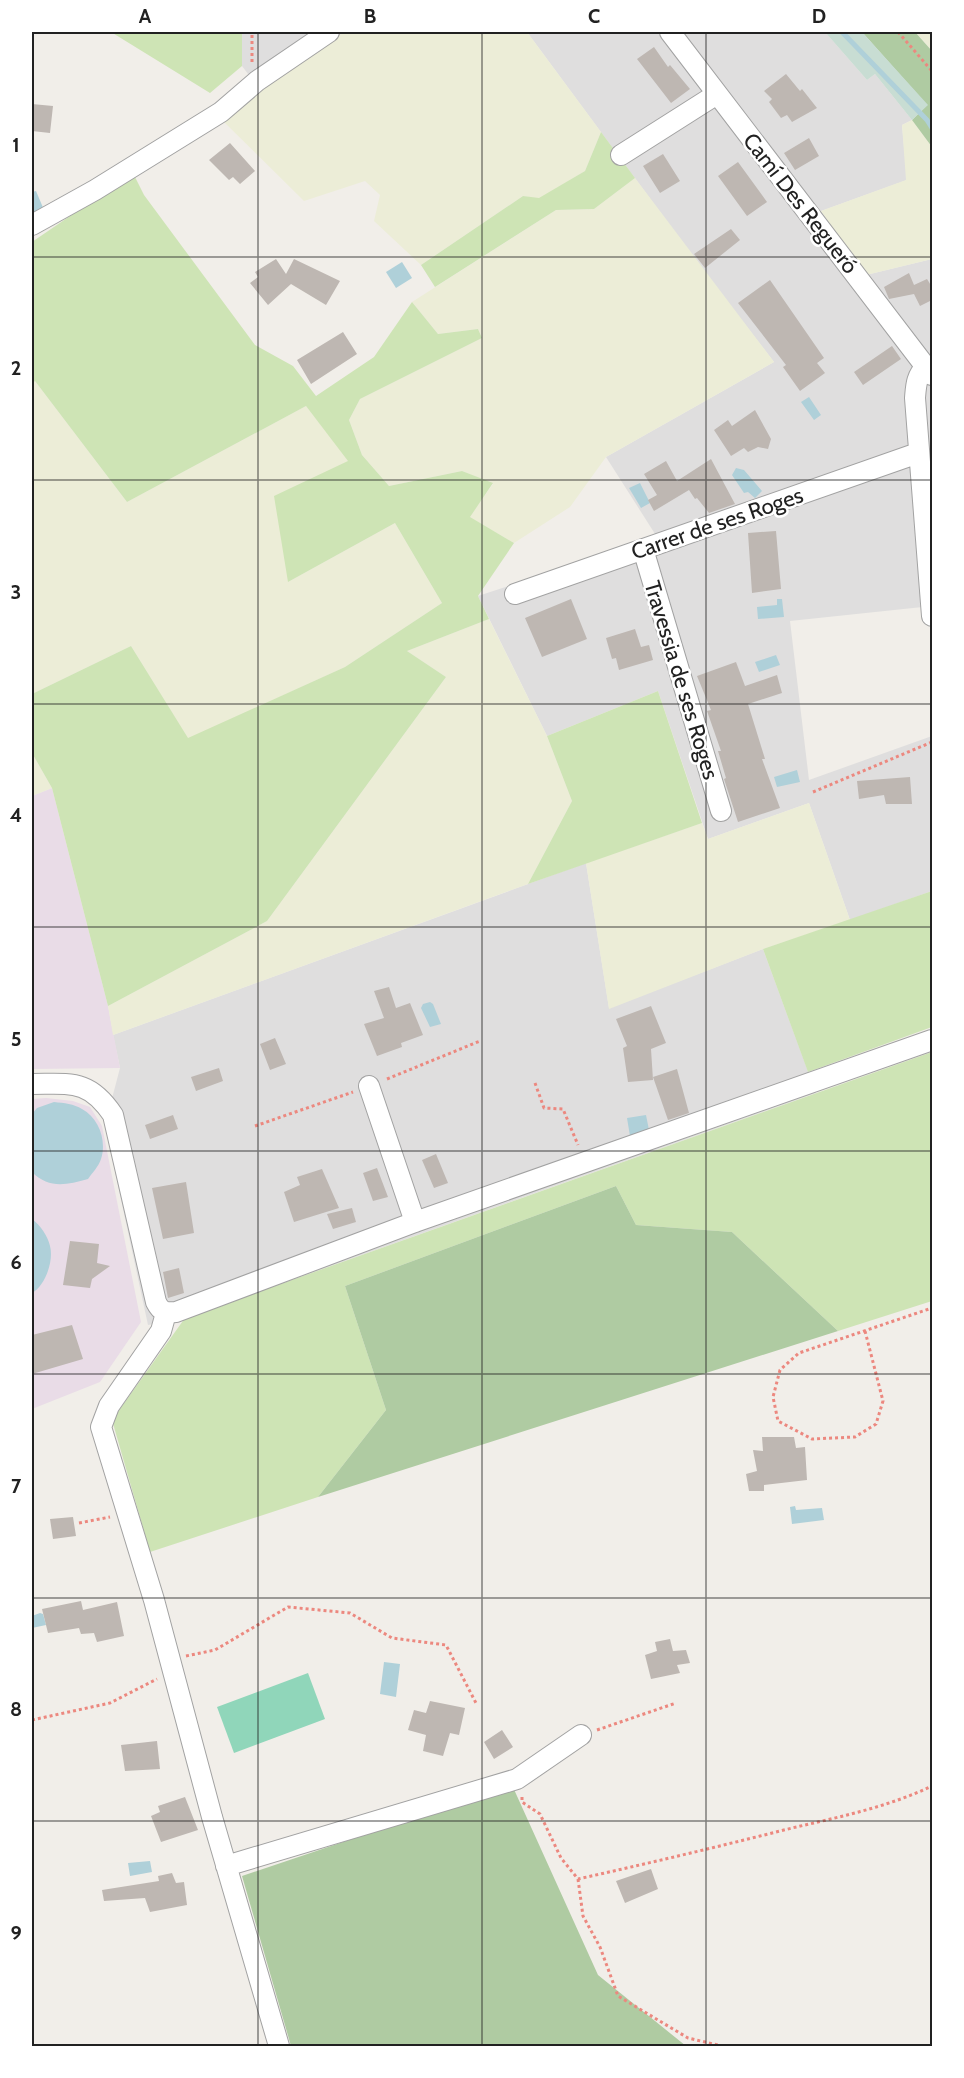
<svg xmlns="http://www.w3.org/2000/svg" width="964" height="2078" font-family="Cabin,sans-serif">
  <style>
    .residential { fill: #dfdede }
    .industrial { fill: #e9dce7 }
    .farmland { fill: #ecedd7 }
    .grass { fill: #cee4b5 }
    .forest { fill: #afcba2 }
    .wetland { fill: #c8ddd3 }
    .pitch { fill: #90d6ba }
    .water { fill: #afd0d9 }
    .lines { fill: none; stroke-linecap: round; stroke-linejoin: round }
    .stream { stroke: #afd0d9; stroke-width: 5 }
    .building { fill: #beb7b2 }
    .minor-casing { stroke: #a2a2a2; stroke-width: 22 }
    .path { stroke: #ec887f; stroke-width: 3; stroke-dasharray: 3 3; stroke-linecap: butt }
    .minor { stroke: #fff; stroke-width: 20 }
    .grid { fill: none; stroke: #212121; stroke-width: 1.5; stroke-opacity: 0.55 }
    .labels { text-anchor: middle; stroke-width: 5; stroke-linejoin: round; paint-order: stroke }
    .street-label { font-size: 22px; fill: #212121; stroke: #fff }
    .neatline { fill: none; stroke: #212121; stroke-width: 2 }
    .grid-label { font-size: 20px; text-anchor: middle; font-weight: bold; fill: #212121 }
  </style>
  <rect width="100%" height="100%" fill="#f1eee9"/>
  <path class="residential" d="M242 32H344L261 91 242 66Z
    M527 32H825L867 80 875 74 912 120 902 125 907 180 821 211 866 275 932 259V606L790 621 809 780 932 736V891L850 920 809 803 708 839 658 691 547 736 478 596 657 537 606 457 774 362 702 269Z
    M586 863 609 1008 763 949 816 1093 185 1318 148 1325 105 1125 120 1068 113 1035Z"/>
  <path class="industrial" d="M52 788 108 1006 120 1068 32 1069V796Z
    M46 1098 73 1101 90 1107 102 1126 141 1322 100 1382 32 1409V1099Z"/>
  <path class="farmland" d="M344 32H527L601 132 585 171 539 199 523 196 421 265 374 221 380 195 365 181 304 201 223 121 261 91Z
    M915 32H932V51Z
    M912 120 932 147V259L866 275 821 211 906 180 902 125Z
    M635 178 774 362 606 457 570 507 514 543 469 517 493 484 462 471 389 486 362 455 349 420 360 399 482 338 478 329 438 334 412 302 556 210 594 209Z
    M35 381 127 502 306 406 349 461 288 582 395 523 442 603 345 667 188 739 131 646 32 694V384Z
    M489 619 547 736 572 801 528 884 113 1035 108 1006 267 921 446 677 407 651Z
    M32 753 52 788 32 796Z
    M809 803 850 920 763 949 609 1009 586 863 702 823 708 839Z"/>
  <path class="grass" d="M111 32H242V66L210 93Z
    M601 132 635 178 594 209 556 210 435 287 421 265 523 196 539 198 585 171Z
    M133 173 144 195 255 345 293 366 316 396 374 357 412 302 438 334 478 329 482 338 360 399 349 420 362 455 389 486 462 471 493 483 470 517 514 543 478 596 489 619 407 651 446 677 267 921 108 1006 52 788 32 753V694L131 646 188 738 345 667 442 603 395 523 288 582 274 496 348 461 306 406 127 502 35 381 32 384V242Z
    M658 691 702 823 528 884 572 801 547 736Z
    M932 891V1027L808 1072 763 949Z
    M932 1052V1301L838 1331 732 1232 636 1225 616 1186 345 1286 386 1410 318 1497 150 1552 112 1420 185 1318Z"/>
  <path class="forest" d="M862 32H915L932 51V147L912 120 927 105Z
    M616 1186 636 1225 732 1232 838 1331 318 1497 386 1410 345 1286Z
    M512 1785 598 1975 686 2046H291L242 1876Z"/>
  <path class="wetland" d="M825 32H862L928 105 912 120 875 74 867 80Z"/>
  <path class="pitch" d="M308 1673 325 1719 234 1753 217 1707Z"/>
  <path class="water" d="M36 191 44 210 32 214V192Z
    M402 262 412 278 396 288 386 272Z
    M809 397 821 415 814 420 801 402Z
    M736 468 744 470 762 491 755 498 748 492 744 493 732 475Z
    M640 483 650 503 641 508 629 488Z
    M777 599H782L784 617 758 619 757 607 777 605Z
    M776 655 780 665 759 672 755 662Z
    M797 770 800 782 777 787 774 777Z
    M430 1002 433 1004 441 1024 430 1027 421 1008 423 1004Z
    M54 1102C64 1103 74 1104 82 1109 99 1118 107 1141 101 1159 99 1166 92 1173 88 1179 66 1185 49 1189 32 1172V1114L37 1108Z
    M646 1115 649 1130 630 1136 627 1118Z
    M32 1219C40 1225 48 1236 50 1246 54 1261 45 1286 32 1293Z
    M795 1506 796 1510 822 1508 824 1520 792 1524 790 1507Z
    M40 1613 43 1614 46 1625 32 1628V1616Z
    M384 1662 400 1664 396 1697 380 1694Z
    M150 1861 152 1872 130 1876 128 1863Z"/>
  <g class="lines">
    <path class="stream" d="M842 32 927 120 932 128"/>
  </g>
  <path class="building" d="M654 47 668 67 670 65 690 89 671 103 637 59Z
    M786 74 800 91 802 89 817 108 792 122 787 115 781 118 769 102 772 99 764 91Z
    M32 104 53 106 50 133 32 131Z
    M809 138 819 156 795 170 784 153Z
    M230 143 255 171 240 184 233 177 229 180 209 160Z
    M663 154 680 181 660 193 643 166Z
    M738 162 767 202 747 216 718 176Z
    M731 229 740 240 705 268 694 254Z
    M276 259 286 274 294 259 340 281 326 305 291 284 268 305 250 283 258 277 255 272Z
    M909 273 914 285 927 279 932 287V300L920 306 914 294 889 299 884 287Z
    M770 280 824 358 817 363 825 373 800 391 783 367 786 365 738 303Z
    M343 332 357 354 311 384 297 360Z
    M892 346 901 359 863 385 854 372Z
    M755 410 771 439 768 449 758 447 748 452 744 448 731 456 714 430 728 420 732 426Z
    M711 459 735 504 709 513 697 498 695 499 689 490 654 511 648 500 657 495 644 474 666 461 677 481Z
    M776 531 781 589 752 593 748 533Z
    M571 599 587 639 542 657 525 618Z
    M635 629 641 647 649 645 653 660 619 670 616 658 612 659 606 638Z
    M736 662 745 686 777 675 782 693 748 704 765 759H762L780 808 738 822 724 779 726 778 718 751H721L707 711 711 710 697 676Z
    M910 777 912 804H886L884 795 859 799 857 781Z
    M389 987 396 1008 410 1003 423 1035 401 1043 402 1047 377 1056 364 1024 384 1018 374 991Z
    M651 1006 666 1043 651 1049 653 1080 628 1082 623 1048 627 1046 616 1019Z
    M275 1038 286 1064 270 1070 260 1044Z
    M219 1068 223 1081 196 1091 191 1077Z
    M677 1069 689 1113 668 1120 653 1077Z
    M173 1115 178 1129 150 1139 145 1125Z
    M436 1154 448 1183 434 1188 422 1160Z
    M377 1168 388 1197 373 1201 363 1173Z
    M322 1169 339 1208 294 1222 284 1192 300 1185 297 1177Z
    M186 1182 194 1233 163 1239 152 1188Z
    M352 1208 356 1222 333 1229 327 1214Z
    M70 1241 99 1244 97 1263 110 1266 92 1279 90 1288 63 1285Z
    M179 1268 184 1293 168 1298 163 1272Z
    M72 1325 83 1359 32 1374V1335Z
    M762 1437H794L796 1448 805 1447 807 1480 764 1485V1491H749L746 1474 757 1471 753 1450 763 1451Z
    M73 1517 76 1536 53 1539 50 1519Z
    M81 1601 83 1610 117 1602 124 1636 97 1642 94 1633 81 1634 79 1628 48 1633 42 1609Z
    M670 1639 673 1651 686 1650 690 1663 677 1665 680 1673 651 1679 645 1655 657 1651 655 1642Z
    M430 1701 465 1708 459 1735 450 1733 443 1756 423 1751 426 1735 408 1730 414 1710 426 1713Z
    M502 1730 513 1747 494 1759 484 1742Z
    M157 1741 160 1769 125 1771 121 1745Z
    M185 1797 198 1830 161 1842 151 1816 160 1812 158 1806Z
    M651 1869 658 1889 625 1903 616 1881Z
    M172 1873 176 1883 184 1882 187 1905 150 1912 145 1898 104 1901 102 1890 159 1881 158 1876Z"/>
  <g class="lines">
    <defs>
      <path id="minor" d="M670 32 932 375
        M621 155 717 94
        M32 225 95 190 221 112 257 81 329 32
        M926 367C916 376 916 386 915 398L932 616
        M643 549 721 811
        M515 594 918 453
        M32 1084C71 1084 89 1079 113 1115L156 1302C161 1312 165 1313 176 1312L415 1222 932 1040
        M369 1086 415 1222
        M166 1313 161 1331 109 1406 101 1427 154 1600 212 1817 279 2046
        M226 1866 517 1779 581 1735"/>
    </defs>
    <use href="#minor" class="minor-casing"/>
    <path class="path" d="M898 32 932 71
      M252 62V32
      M813 792 932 742
      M387 1079 480 1041
      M535 1083 544 1108 563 1109 578 1145
      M255 1126 353 1092
      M865 1331 883 1401 876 1424 855 1437 812 1439 778 1421 773 1397 780 1370 799 1353 932 1308
      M79 1523 110 1517
      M186 1656 215 1650 288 1607 350 1613 392 1638 446 1645 477 1705
      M32 1720 110 1703 157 1679
      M597 1730 676 1703
      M522 1797V1802L540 1814 561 1858 578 1879C650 1863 721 1846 792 1828 839 1817 888 1807 932 1786
      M578 1879 583 1916 600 1947 618 1996 688 2038 722 2046"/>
    <use href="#minor" class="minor"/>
  </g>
  <path class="grid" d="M258 32V2046M482 32V2046M706 32V2046M32 257H932M32 480H932M32 704H932M32 927H932M32 1151H932M32 1374H932M32 1598H932M32 1821H932"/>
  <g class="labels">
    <g class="street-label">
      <text transform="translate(801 203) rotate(52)" y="8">Camí Des Regueró</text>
      <text transform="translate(717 523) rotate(-19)" y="8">Carrer de ses Roges</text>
      <text transform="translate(682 680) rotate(73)" y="8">Travessia de ses Roges</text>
    </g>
  </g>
  <rect width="964" height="2078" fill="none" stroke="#ffffff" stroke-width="66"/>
  <rect x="33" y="33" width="898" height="2012" class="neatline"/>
  <g class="grid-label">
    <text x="145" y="23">A</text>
    <text x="370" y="23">B</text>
    <text x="594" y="23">C</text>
    <text x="819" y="23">D</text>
    <text x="16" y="152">1</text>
    <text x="16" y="375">2</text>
    <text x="16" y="599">3</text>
    <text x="16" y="822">4</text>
    <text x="16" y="1046">5</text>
    <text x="16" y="1269">6</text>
    <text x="16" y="1493">7</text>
    <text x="16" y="1716">8</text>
    <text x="16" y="1940">9</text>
  </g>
</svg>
